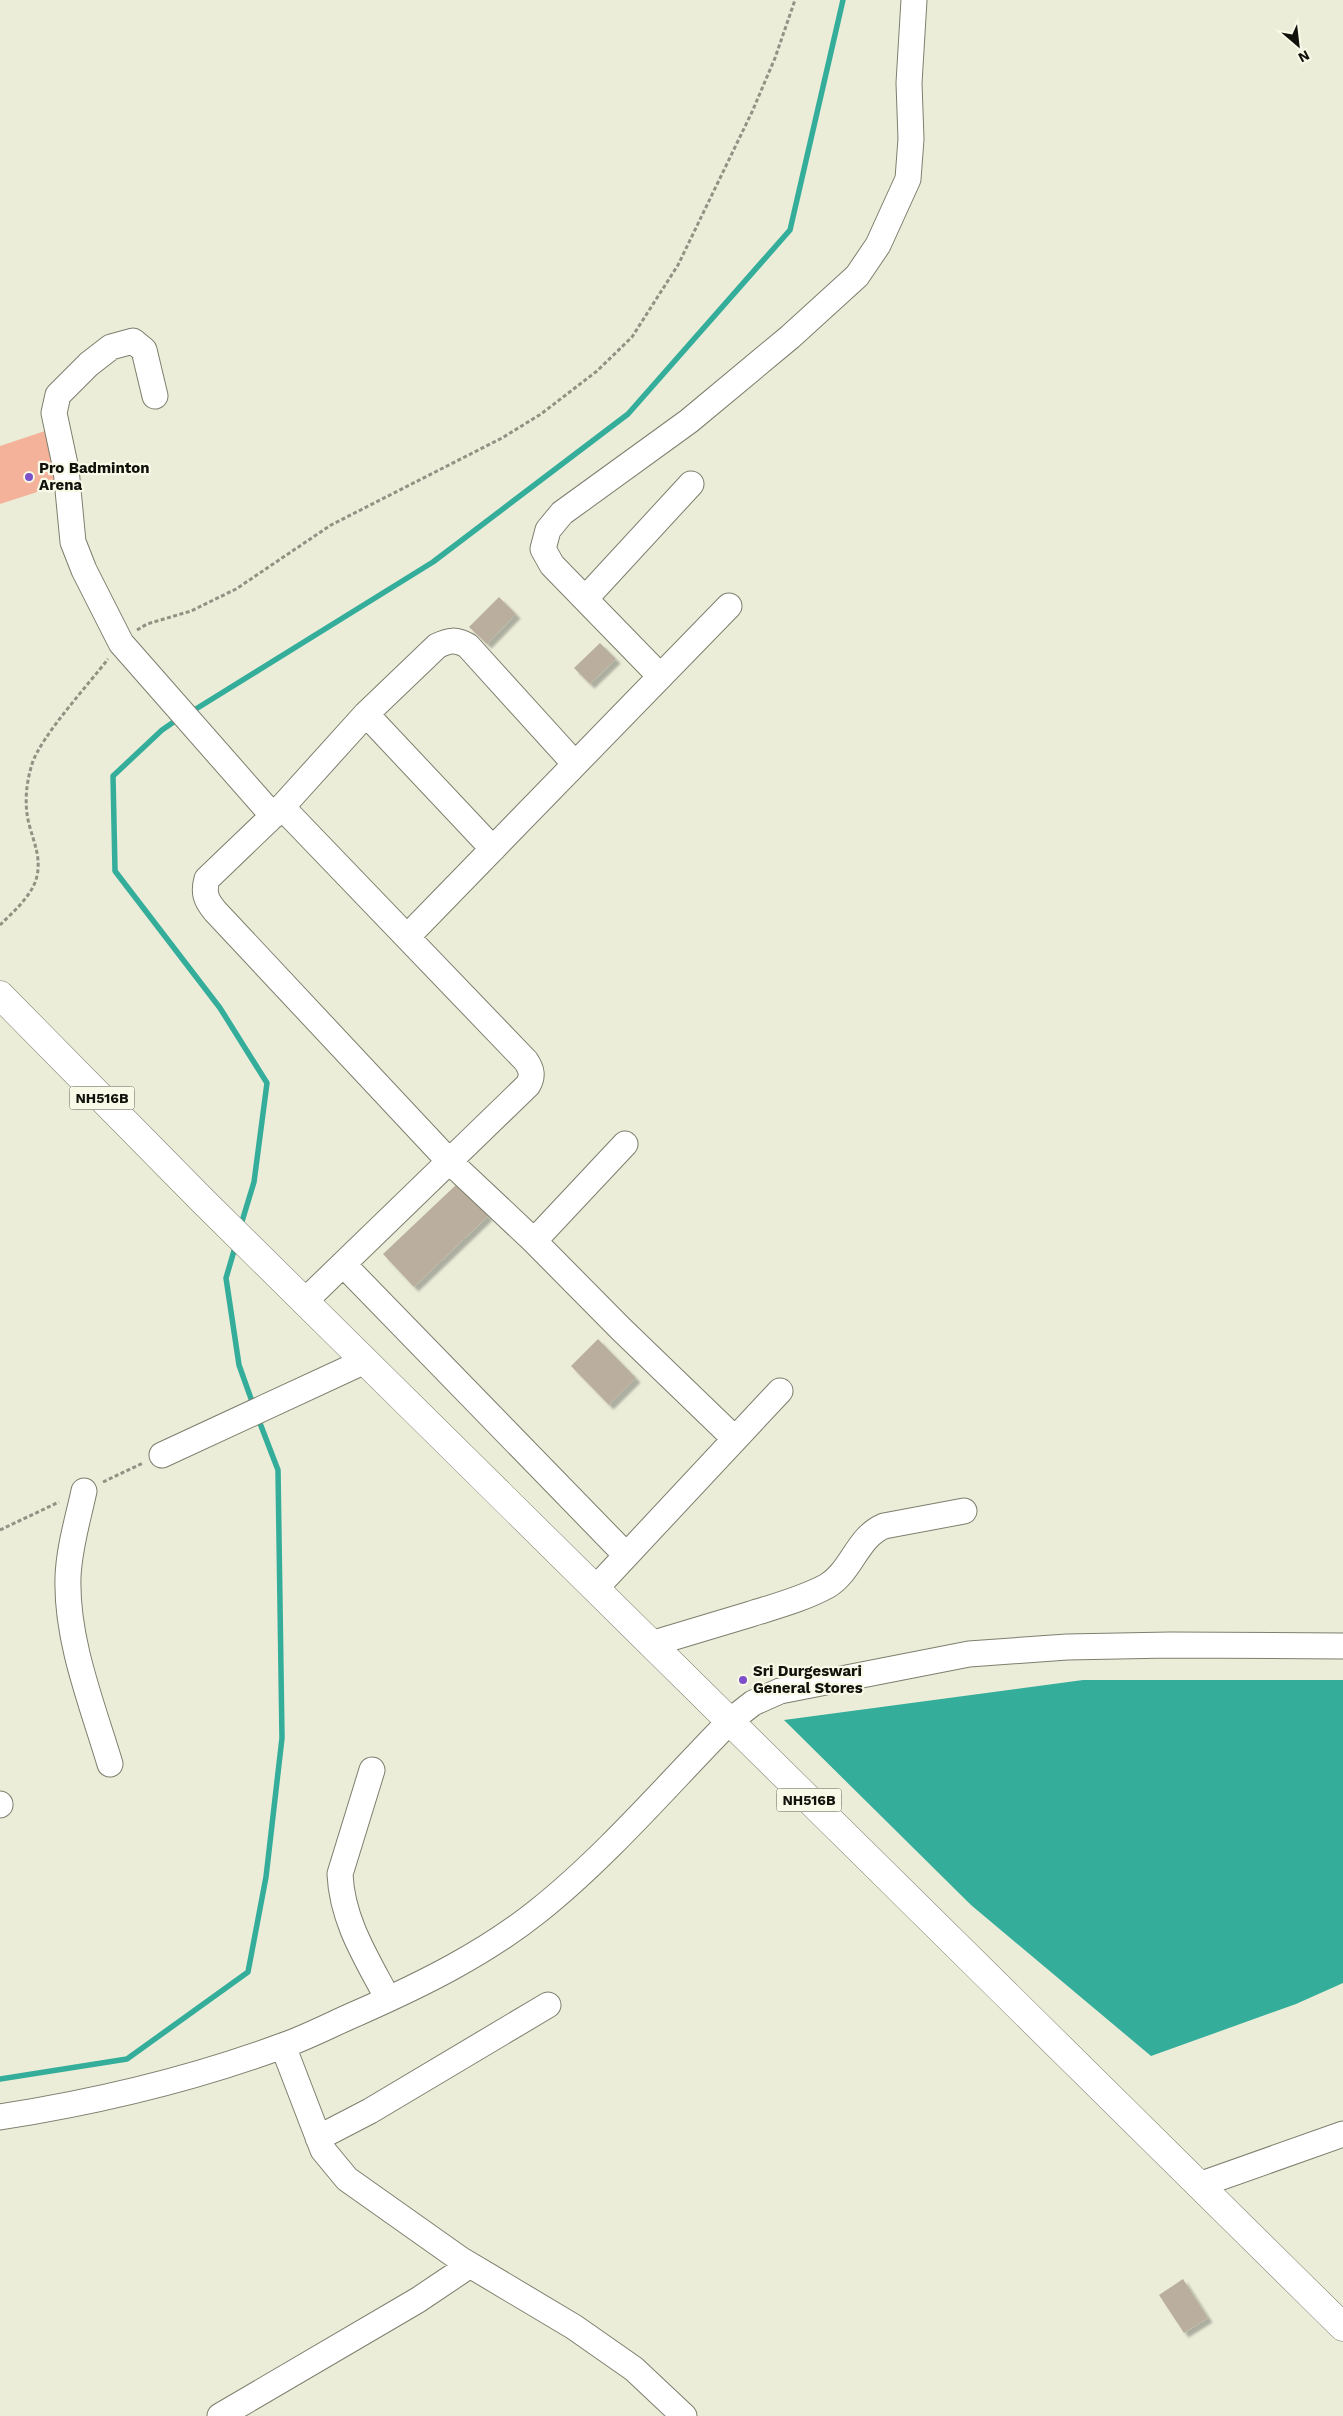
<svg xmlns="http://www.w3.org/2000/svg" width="1343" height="2416" font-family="'Work Sans',sans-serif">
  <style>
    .green { fill: #f3b299 }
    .water { fill: #34ae9b }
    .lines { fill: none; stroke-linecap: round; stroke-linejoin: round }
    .stream { stroke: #34ae9b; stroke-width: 5.5 }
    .building { fill: #baaf9f; filter: url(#shadow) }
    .minor-casing { stroke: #7d7f6d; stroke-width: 27 }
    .highway-casing { stroke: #7d7f6d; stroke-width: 29 }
    .path { stroke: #919284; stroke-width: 3; stroke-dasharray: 4 2.5; stroke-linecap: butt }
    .minor { stroke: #fff; stroke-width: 25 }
    .highway { stroke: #fff; stroke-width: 28 }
    .poi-dot { fill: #7d50c9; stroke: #f8fae7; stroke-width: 2 }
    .labels { text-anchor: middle; stroke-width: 4.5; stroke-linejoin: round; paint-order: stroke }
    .shield { fill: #f8fae7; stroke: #56584d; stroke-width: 1 }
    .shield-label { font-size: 14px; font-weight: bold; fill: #11120b }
    .poi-label { font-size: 15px; font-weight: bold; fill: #11120b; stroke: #f8fae7; text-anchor: start }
  </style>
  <defs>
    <filter id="shadow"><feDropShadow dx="4.5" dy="4.5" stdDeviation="1" flood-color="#0004"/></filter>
  </defs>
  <rect width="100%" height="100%" fill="#ebedd9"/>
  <path class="green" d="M45 431 62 484 0 504V446Z"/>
  <path class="water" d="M1083 1680H1343V1983L1296 2004 1151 2056 971 1905 784 1720Z"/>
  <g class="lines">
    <path class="stream" d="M191 712 433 562 628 414 790 230 843 0
      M178 719 162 730 113 776 115 871 220 1008 267 1083 254 1182 240 1228
      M236 1244 226 1278 239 1365 254 1407
      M0 2079 127 2059 248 1972 266 1877 282 1738 278 1470 258 1418"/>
  </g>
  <path class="building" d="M499 597 516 614 487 644 469 627Z
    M600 643 616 659 590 684 574 668Z
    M457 1184 488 1216 414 1287 383 1254Z
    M598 1339 636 1378 609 1405 571 1366Z
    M1183 2279 1208 2318 1184 2333 1159 2295Z"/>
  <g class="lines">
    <defs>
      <path id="minor" d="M155 396 144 350 133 341 111 347 89 364 58 395 54 413 66 469 73 542 84 570 121 643 273 816
        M585 599 691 484
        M660 676 552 565 543 549 548 530 562 513 689 421 790 337 857 276 878 245 908 179 911 139 909 83 914 0
        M366 714 493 849
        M575 764 468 646C456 639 449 640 437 646L366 714 282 807 207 879C203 893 206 900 215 911L449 1161 534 1241 621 1329 735 1439
        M282 807 526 1061C532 1070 533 1076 528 1085L305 1301
        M408 936 729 606
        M534 1241 625 1144
        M343 1264 626 1555
        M162 1455 365 1361
        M84 1491C78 1519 69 1548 68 1577 66 1640 92 1704 110 1764
        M595 1589 780 1391
        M651 1644C684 1634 717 1624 751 1614 776 1606 803 1599 827 1586 852 1571 857 1537 884 1526L964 1511
        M372 1770 340 1874C342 1921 367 1959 388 1999
        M0 1804V1805
        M283 2046 323 2150 347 2179 460 2259 574 2327 634 2369 684 2416
        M0 2117C96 2102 190 2080 282 2046 308 2037 334 2023 360 2012 423 1984 484 1954 538 1911 606 1857 669 1783 730 1721L753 1703 780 1691 969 1654 1067 1647 1170 1645 1343 1646
        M318 2138 370 2111 548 2005
        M1199 2185 1343 2134
        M220 2416 418 2300 470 2265"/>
      <path id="highway" d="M0 995 203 1201 1343 2327"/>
    </defs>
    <use href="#minor" class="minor-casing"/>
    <use href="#highway" class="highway-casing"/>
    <path class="path" d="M137 630 147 624 191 611 236 589 331 525 502 438 541 414 597 371 632 337 678 265 752 112 775 58 795 0
      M0 925C13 912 33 895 37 876 41 857 34 843 29 824 24 804 26 784 32 764 41 736 89 684 108 659
      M103 1482 143 1463
      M0 1530 59 1502"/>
    <use href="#minor" class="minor"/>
    <use href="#highway" class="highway"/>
  </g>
  <g class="poi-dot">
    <circle cx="29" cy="477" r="5"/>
    <circle cx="743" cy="1680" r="5"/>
  </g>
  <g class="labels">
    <g class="shield">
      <rect x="69.5" y="1086.5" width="65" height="23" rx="4"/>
      <rect x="776.5" y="1788.5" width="65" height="23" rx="4"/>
    </g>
    <g class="shield-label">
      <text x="102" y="1103">NH516B</text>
      <text x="809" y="1805">NH516B</text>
    </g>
    <g class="poi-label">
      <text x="39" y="473">Pro Badminton<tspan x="39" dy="17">Arena</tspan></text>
      <text x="753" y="1676">Sri Durgeswari<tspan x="753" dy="17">General Stores</tspan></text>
    </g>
  </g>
  <g transform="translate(1298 45) rotate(152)" stroke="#f8fae7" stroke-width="4" paint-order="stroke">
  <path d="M0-4L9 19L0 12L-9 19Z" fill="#11120b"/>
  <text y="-8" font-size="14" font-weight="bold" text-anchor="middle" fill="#11120b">N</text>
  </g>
</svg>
